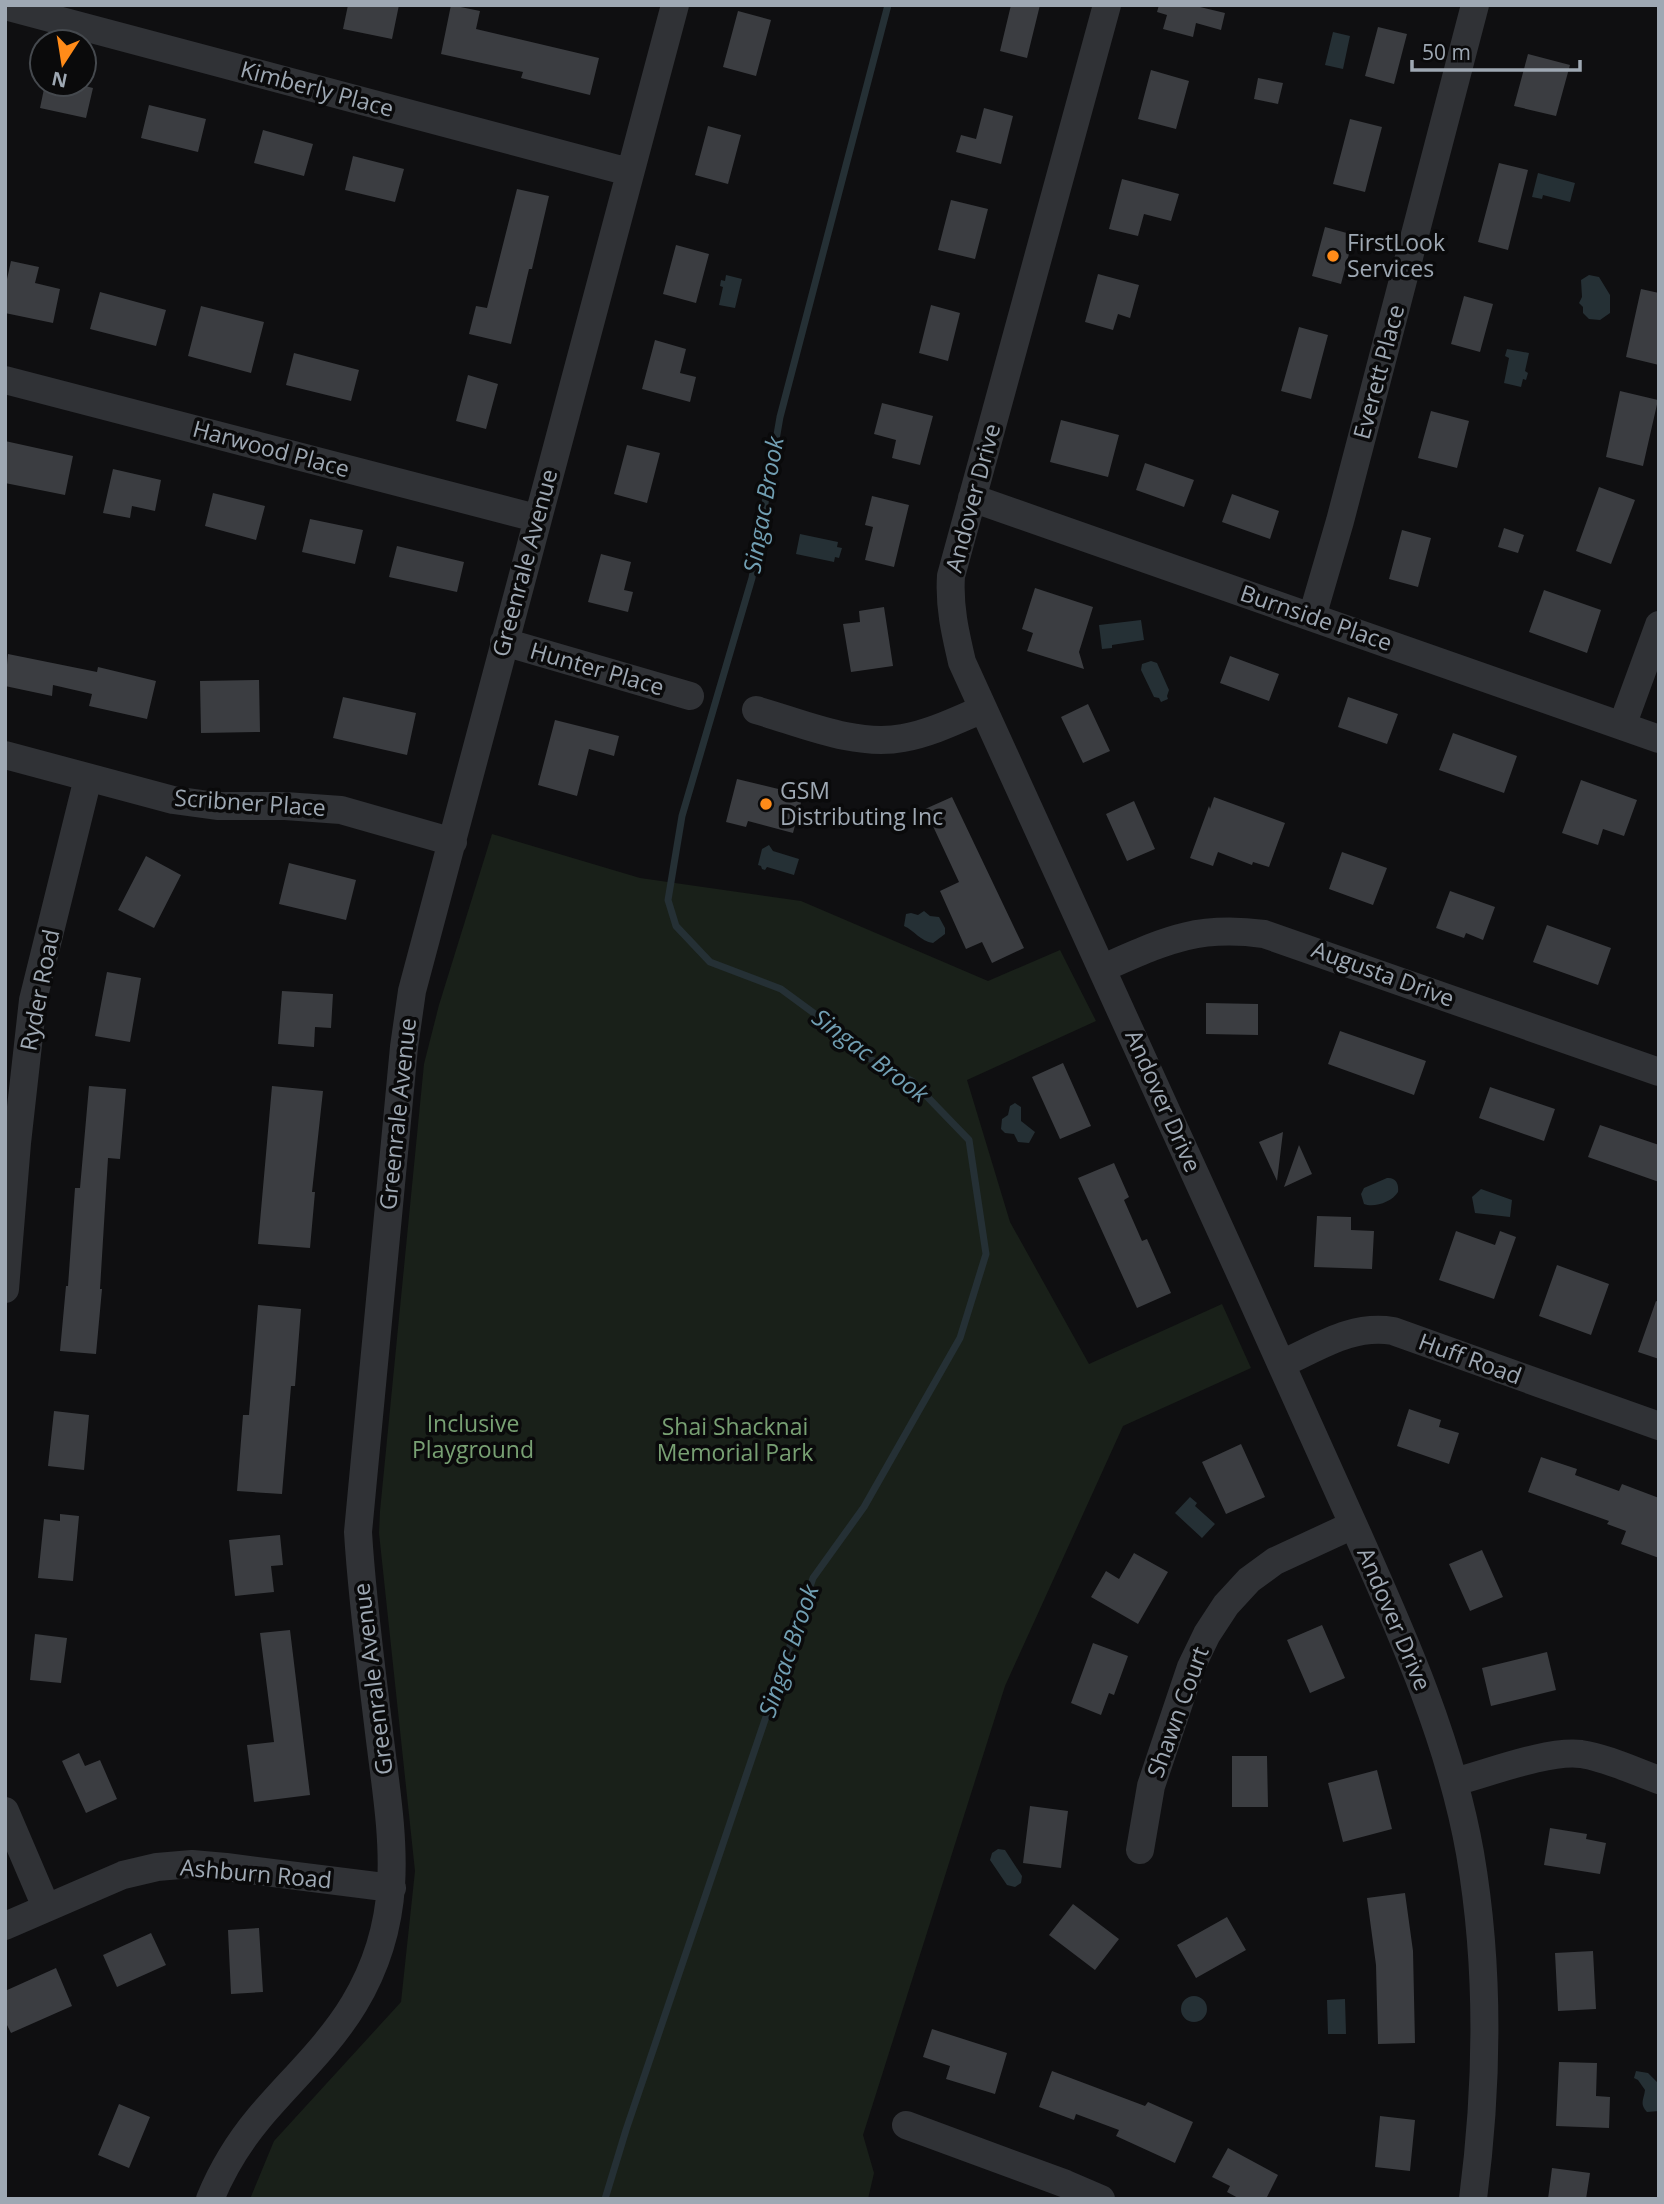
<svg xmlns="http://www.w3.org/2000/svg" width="1664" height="2204" font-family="'Open Sans',sans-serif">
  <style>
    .green { fill: #192019 }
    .water { fill: #253035 }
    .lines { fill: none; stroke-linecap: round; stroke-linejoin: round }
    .stream { stroke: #253035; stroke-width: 7 }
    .building { fill: #3b3d41 }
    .minor { stroke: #303236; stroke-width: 28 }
    .poi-dot { fill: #ff8b19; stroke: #0a0a0b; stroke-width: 2.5 }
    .labels { text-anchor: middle; stroke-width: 7; stroke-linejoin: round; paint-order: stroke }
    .street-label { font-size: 23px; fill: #9ea8b3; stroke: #0a0a0b }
    .poi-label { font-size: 23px; fill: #9ea8b3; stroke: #0a0a0b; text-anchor: start }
    .park-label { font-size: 23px; fill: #78a073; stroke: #0a0a0b }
    .water-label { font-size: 24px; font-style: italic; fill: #719fb3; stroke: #0a0a0b }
  </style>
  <rect width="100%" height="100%" fill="#0f0f11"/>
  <path class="green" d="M492 834 640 878 801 901 988 981 1060 950 1096 1021 967 1080 1010 1222 1089 1364 1222 1304 1251 1368 1123 1426 1005 1686 863 2135 874 2173 868 2199H250L274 2141 401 2002 415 1871 379 1533 380 1511 424 1064 439 1005Z"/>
  <path class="water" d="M1333 32 1350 36 1343 69 1325 65Z
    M1538 173 1575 183 1570 202 1543 195 1542 199 1532 197Z
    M726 275 742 279 735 308 719 305 723 287 720 286 721 280 725 281Z
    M1589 275 1599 277 1610 295V313L1600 320 1589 319 1583 313V307L1579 303 1582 297 1581 280Z
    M1507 349 1529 353 1525 371 1528 373 1526 380 1523 379 1521 387 1504 383 1509 358 1505 356Z
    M800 534 838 542 837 547 842 548 839 558 835 557 834 562 796 554Z
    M1141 620 1144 640 1112 645V648L1102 649 1099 625Z
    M1151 661 1157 663 1169 690 1167 696 1168 699 1161 702 1159 698 1154 697 1141 670 1142 664Z
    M769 845 773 851 799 859 794 875 767 867 765 870 762 869 761 866 758 865 762 849Z
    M924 911 930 916 939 917 945 928V934L933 943C920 941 915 931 904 926L906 914 911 913 918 915Z
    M1015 1103 1021 1107V1121L1035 1132 1029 1143 1018 1142 1014 1134 1005 1133 1001 1129 1002 1119 1008 1115 1010 1106Z
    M1387 1178C1396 1177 1399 1184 1398 1192 1392 1202 1374 1208 1364 1204L1361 1194 1364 1188Z
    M1481 1189 1512 1200 1510 1217 1475 1213 1472 1197Z
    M1190 1497 1197 1503 1195 1506 1215 1524 1202 1538 1175 1513Z
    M998 1849 1005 1850 1022 1876 1021 1883 1015 1887 1007 1885 990 1860 992 1853Z
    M1181 2009a13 13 0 1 1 26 0a13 13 0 1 1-26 0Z
    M1345 1999 1346 2034H1328L1327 2000Z
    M1636 2071 1648 2073 1659 2084V2111L1647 2112C1639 2104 1644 2099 1645 2090L1638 2080 1634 2078Z"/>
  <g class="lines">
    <path class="stream" d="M605 2199 626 2130 813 1578 864 1507 960 1338 986 1254 969 1140 912 1081 855 1051 830 1025 781 989 710 962 676 926 668 900 682 816 752 578 780 417 888 5"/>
  </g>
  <path class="building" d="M348 5H399L392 39 343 29Z
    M451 5 480 11 476 29 599 58 590 95 521 78 523 72 441 54Z
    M1011 5H1040L1027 58 1000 51Z
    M1159 5H1201L1200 7 1225 13 1221 30 1196 23 1193 37 1163 29 1167 15 1157 12Z
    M738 11 771 20 756 76 723 67Z
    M1378 27 1407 34 1394 84 1365 76Z
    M1528 54 1570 65 1556 116 1514 106Z
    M1151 70 1189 81 1176 129 1138 119Z
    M1258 78 1283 83 1278 104 1254 99Z
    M45 84H77L93 88 86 118 40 108Z
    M149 105 206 119 198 152 141 138Z
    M984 108 1013 116 1001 164 956 152 961 135 976 139Z
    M1350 119 1382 127 1365 192 1333 184Z
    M708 126 741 135 728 184 695 175Z
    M263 130 313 144 304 176 254 163Z
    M353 156 404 169 395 202 345 190Z
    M1499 163 1528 170 1508 250 1478 242Z
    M1122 179 1179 194 1171 221 1144 214 1138 236 1109 229Z
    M517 189 549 196 532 269H529L511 344 469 334 476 306 487 308Z
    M951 200 988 209 975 259 938 250Z
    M1325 227 1354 235 1341 284 1312 276Z
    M676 245 709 254 696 303 663 294Z
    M11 261 39 267 35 283 60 289 53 323 5 313V288Z
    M1098 274 1139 285 1130 318 1118 314 1113 330 1085 322Z
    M1641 289 1659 293V365L1626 357Z
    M100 292 166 310 156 346 90 329Z
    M1464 296 1493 304 1480 352 1451 344Z
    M931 305 960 313 948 361 919 353Z
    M201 306 264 322 251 373 188 356Z
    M1299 327 1328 335 1311 399 1281 391Z
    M655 340 686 349 680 373 696 377 690 402 642 389Z
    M294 353 359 370 351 401 286 385Z
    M468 375 498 384 486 429 456 421Z
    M1620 391 1658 400 1643 466 1606 457Z
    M882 403 933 416 920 465 892 458 896 440 874 434Z
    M1431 411 1469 421 1457 468 1418 458Z
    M1061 420 1119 435 1108 477 1050 462Z
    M5 441 73 456 65 495 5 483Z
    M627 445 660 453 647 503 614 494Z
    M1145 463 1194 480 1184 507 1136 490Z
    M113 469 161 480 155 511 132 506 130 518 103 513Z
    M1599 487 1635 500 1611 564 1576 551Z
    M213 493 265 506 256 540 205 526Z
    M1232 494 1279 511 1270 539 1222 522Z
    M872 496 909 505 894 567 865 560 873 527 865 525Z
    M310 519 363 530 355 564 302 552Z
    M1504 528 1524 535 1518 553 1498 547Z
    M1402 530 1431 538 1418 587 1389 579Z
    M397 546 464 562 457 592 389 577Z
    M601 554 631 562 624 590 633 592 628 612 588 602Z
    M1035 588 1093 607 1079 652 1084 669 1027 651 1033 633 1022 629Z
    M1544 590 1601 610 1587 653 1529 632Z
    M884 607 893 666 851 672 843 624 860 622 859 611Z
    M8 654 97 672 98 667 156 681 147 719 89 706 92 694 53 685 52 696 5 686Z
    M1230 656 1279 674 1269 701 1220 683Z
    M259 680 260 732 201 733 200 681Z
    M343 697 416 713 407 755 333 738Z
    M1348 697 1398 714 1387 744 1338 727Z
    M1088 704 1110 751 1083 763 1061 717Z
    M555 720 619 736 614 756 589 749 577 796 538 785Z
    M1453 733 1517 756 1504 793 1439 770Z
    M737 779 803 795 793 833 748 821 746 827 726 822Z
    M1581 780 1637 800 1624 836 1603 829 1598 845 1562 833Z
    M952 797 1024 948 992 963 982 942 966 949 940 891 959 882 925 809Z
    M1214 797 1285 823 1269 867 1253 862 1252 865 1218 852 1213 866 1190 858 1209 806 1210 809Z
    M1134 801 1155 849 1127 861 1106 814Z
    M1342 852 1387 868 1373 905 1329 889Z
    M146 856 181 875 154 928 118 910Z
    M289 863 356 880 346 920 279 904Z
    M1450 891 1495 907 1483 940 1466 933 1464 938 1436 928Z
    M1547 925 1611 948 1598 985 1533 962Z
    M107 972 141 978 130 1042 95 1036Z
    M282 991 333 994 331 1028 315 1027 314 1047 278 1044Z
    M1206 1003 1258 1004V1035L1206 1034Z
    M1340 1031 1426 1061 1414 1095 1328 1064Z
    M1063 1063 1091 1126 1060 1139 1032 1077Z
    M89 1086 126 1089 120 1159 108 1158 100 1289H102L96 1354 60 1351 66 1286H68L75 1188H80Z
    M272 1086 323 1091 312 1192H315L310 1248 258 1244Z
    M1490 1087 1555 1109 1544 1141 1479 1118Z
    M1600 1125 1659 1145V1182L1588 1157Z
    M1283 1132 1277 1181 1259 1142Z
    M1299 1145 1312 1174 1284 1187Z
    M1114 1163 1129 1197 1124 1200 1142 1241 1147 1239 1171 1293 1137 1308 1078 1178Z
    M1317 1216 1351 1217V1230L1374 1231 1372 1269 1314 1267Z
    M1456 1231 1495 1245 1500 1231 1516 1237 1494 1299 1439 1280Z
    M1557 1265 1609 1284 1591 1335 1539 1316Z
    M1656 1301 1659 1302V1359L1638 1352Z
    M258 1305 301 1309 295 1386H291L282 1494 237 1491 243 1415H249Z
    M1409 1409 1441 1420 1439 1427 1459 1433 1449 1464 1397 1446Z
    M54 1411 89 1415 84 1470 48 1466Z
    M1241 1444 1265 1497 1226 1514 1202 1462Z
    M1541 1457 1577 1469 1575 1475 1619 1491 1622 1484 1659 1498V1558L1621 1544 1626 1531 1607 1524 1609 1521 1528 1492Z
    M60 1514 79 1516 73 1581 38 1578 44 1519 60 1521Z
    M280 1535 283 1565 271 1566 274 1592 235 1596 229 1540Z
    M1482 1550 1503 1597 1470 1611 1449 1564Z
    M1134 1553 1168 1572 1138 1624 1091 1597 1106 1571 1119 1579Z
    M1322 1625 1345 1678 1310 1693 1287 1640Z
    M290 1630 310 1795 254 1802 247 1745 274 1742 260 1633Z
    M35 1634 67 1638 61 1683 30 1680Z
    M1093 1643 1128 1656 1114 1695 1109 1693 1101 1715 1071 1703Z
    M1547 1652 1556 1690 1491 1706 1482 1668Z
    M79 1753 85 1766 100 1760 117 1799 86 1813 62 1761Z
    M1232 1756H1267L1268 1807H1232Z
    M1377 1770 1392 1829 1343 1842 1328 1783Z
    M1030 1806 1068 1811 1061 1868 1023 1863Z
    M1550 1828 1587 1834 1586 1839 1606 1843 1600 1874 1544 1865Z
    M1405 1893 1413 1951 1415 2043 1378 2044 1376 1965 1367 1898Z
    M1073 1904 1119 1939 1095 1970 1049 1935Z
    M1227 1917 1246 1950 1196 1978 1177 1945Z
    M259 1928 263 1992 231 1994 228 1930Z
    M151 1933 166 1965 117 1987 103 1955Z
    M1593 1951 1596 2009 1558 2011 1555 1953Z
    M56 1968 72 2006 11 2033 5 2021V1991Z
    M932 2029 1007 2053 995 2094 946 2079 950 2066 923 2057Z
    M1559 2062 1597 2063 1596 2096 1610 2097 1609 2128 1556 2126Z
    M1052 2071 1145 2106 1148 2102 1193 2122 1175 2163 1116 2136 1119 2130 1076 2114 1074 2120 1039 2107Z
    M119 2104 150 2117 129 2168 98 2155Z
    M1380 2116 1415 2120 1410 2171 1375 2167Z
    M1228 2148 1278 2175 1266 2199H1240L1227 2192 1230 2186 1212 2177Z
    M1552 2168 1590 2173 1586 2199H1548Z"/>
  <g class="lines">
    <path class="minor" d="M1107 5 951 576C949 606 955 632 962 662 1057 869 1152 1077 1246 1286 1283 1369 1320 1452 1358 1535 1404 1638 1450 1741 1470 1853 1490 1969 1488 2083 1473 2199
      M5 6 629 172
      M5 380 536 518
      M972 498 1659 739
      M1312 617 1340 521 1475 5
      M504 642 690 696
      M756 710C802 723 855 747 903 738 931 733 957 720 983 709
      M1622 726 1659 625
      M5 755 173 800 217 806H285L341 810 453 842
      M1103 968C1165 941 1195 925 1264 934L1659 1072
      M5 1289 17 1143 33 1000 88 778
      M1281 1364C1318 1348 1351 1324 1393 1331L1659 1426
      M1454 1782C1489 1773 1547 1750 1581 1754 1607 1758 1634 1771 1659 1780
      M5 1811 46 1907
      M1140 1850 1151 1786 1191 1667 1207 1634 1226 1605 1249 1580 1275 1561 1353 1525
      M5 1926 123 1875 157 1867 192 1864 226 1867 392 1888
      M906 2125 1066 2184 1101 2199
      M210 2199C222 2170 239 2142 259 2118 291 2080 328 2047 354 2004 409 1913 391 1831 379 1732 371 1665 362 1599 358 1532L404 1047 412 991 675 5"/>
  </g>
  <g class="poi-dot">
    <circle cx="1333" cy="256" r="7"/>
    <circle cx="766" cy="804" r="7"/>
  </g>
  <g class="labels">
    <g class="street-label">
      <text transform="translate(317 89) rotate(15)" y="8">Kimberly Place</text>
      <text transform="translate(1379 372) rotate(-75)" y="8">Everett Place</text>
      <text transform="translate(271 449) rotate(15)" y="8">Harwood Place</text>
      <text transform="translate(973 498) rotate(-75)" y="8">Andover Drive</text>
      <text transform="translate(525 563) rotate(-75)" y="8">Greenrale Avenue</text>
      <text transform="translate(1316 618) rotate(19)" y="8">Burnside Place</text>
      <text transform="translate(597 669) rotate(16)" y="8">Hunter Place</text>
      <text transform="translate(250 803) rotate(4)" y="8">Scribner Place</text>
      <text transform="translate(1383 974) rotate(20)" y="8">Augusta Drive</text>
      <text transform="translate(40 990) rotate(-79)" y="8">Ryder Road</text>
      <text transform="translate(1163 1101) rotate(66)" y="8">Andover Drive</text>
      <text transform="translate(398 1114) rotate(-84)" y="8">Greenrale Avenue</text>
      <text transform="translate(1470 1359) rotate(20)" y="8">Huff Road</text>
      <text transform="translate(1394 1619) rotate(67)" y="8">Andover Drive</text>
      <text transform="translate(373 1679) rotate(-97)" y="8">Greenrale Avenue</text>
      <text transform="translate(1178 1712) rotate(-70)" y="8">Shawn Court</text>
      <text transform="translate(256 1874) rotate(5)" y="8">Ashburn Road</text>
    </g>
    <g class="poi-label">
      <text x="1347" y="251">FirstLook<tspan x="1347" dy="26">Services</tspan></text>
      <text x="780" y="799">GSM<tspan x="780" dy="26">Distributing Inc</tspan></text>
    </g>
    <g class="park-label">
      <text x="473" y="1432">Inclusive<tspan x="473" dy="26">Playground</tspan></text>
      <text x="735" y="1435">Shai Shacknai<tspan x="735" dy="26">Memorial Park</tspan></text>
    </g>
    <g class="water-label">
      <text transform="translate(764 505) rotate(-80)" y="8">Singac Brook</text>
      <text transform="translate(870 1056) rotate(37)" y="8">Singac Brook</text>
      <text transform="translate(789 1651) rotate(-71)" y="8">Singac Brook</text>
    </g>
  </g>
  <rect width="1664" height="2204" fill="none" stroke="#9ea8b3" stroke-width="14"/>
  <g transform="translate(63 63) rotate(192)"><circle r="33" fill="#0a0a0b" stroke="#45494e" stroke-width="2"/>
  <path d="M0-5L12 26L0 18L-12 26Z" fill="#ff8b19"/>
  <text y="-10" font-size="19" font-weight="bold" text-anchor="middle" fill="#9ea8b3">N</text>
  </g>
  <path d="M1412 60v10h168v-10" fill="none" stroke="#9ea8b3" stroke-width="3.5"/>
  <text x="1422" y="60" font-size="21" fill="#9ea8b3" stroke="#0a0a0b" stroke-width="5" paint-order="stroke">50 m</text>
</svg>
